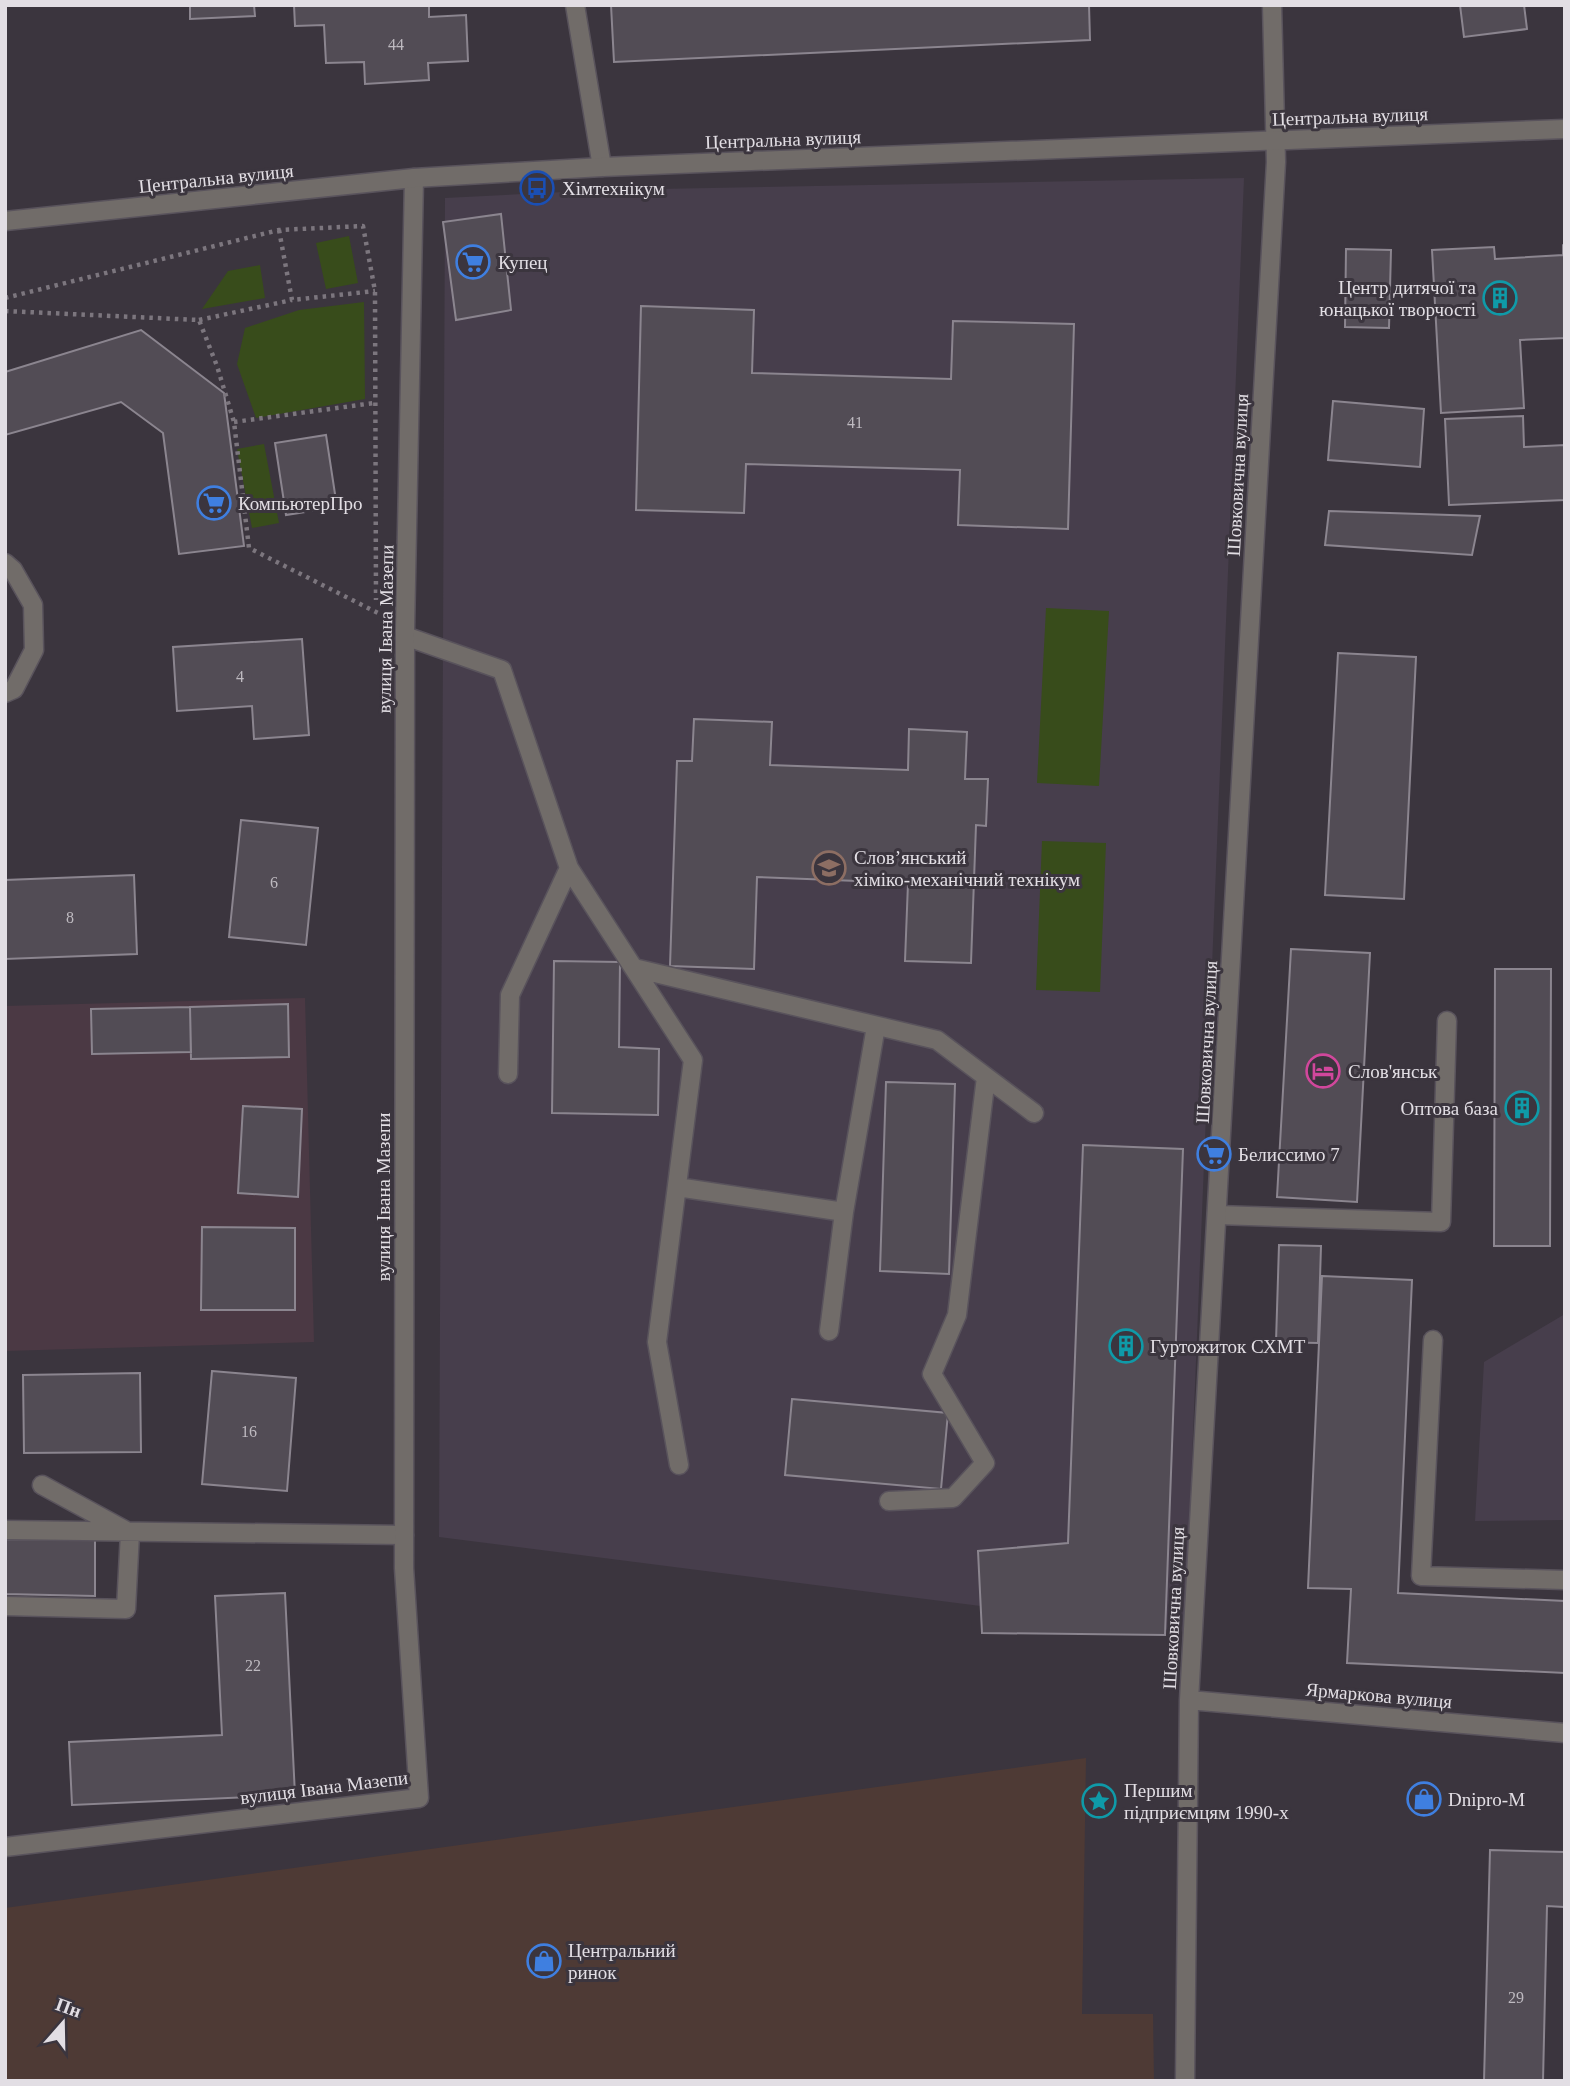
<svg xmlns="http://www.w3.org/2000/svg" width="1570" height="2086" font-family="Georgia,serif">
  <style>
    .commercial { fill: #4e3a35 }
    .industrial { fill: #4b3944 }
    .built { fill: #473e4c }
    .green { fill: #384c1b }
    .building { fill: #524c55; stroke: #8b858f; stroke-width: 2 }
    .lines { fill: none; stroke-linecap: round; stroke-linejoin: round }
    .service-casing { stroke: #59535c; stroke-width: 21 }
    .minor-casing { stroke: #59535c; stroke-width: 21 }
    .tertiary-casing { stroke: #59535c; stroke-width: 21 }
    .path { stroke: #7c767e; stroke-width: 4.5; stroke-dasharray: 3.5 5; stroke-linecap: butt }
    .service { stroke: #716c69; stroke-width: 18 }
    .minor { stroke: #716c69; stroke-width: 18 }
    .tertiary { stroke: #716c69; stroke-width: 18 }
    .labels { text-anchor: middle; stroke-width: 6; stroke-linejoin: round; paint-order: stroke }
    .number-label { font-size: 16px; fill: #bebac0 }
    .street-label { font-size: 19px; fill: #e2dee4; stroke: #3b353e }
    .poi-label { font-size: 19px; fill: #e2dee4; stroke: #3b353e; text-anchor: start }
  </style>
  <rect width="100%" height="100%" fill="#3b353e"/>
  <path class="commercial" d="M1086 1758 1082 2014H1153L1154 2081H5V1908Z"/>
  <path class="industrial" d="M305 998 314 1342 5 1351V1006Z"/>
  <path class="built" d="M1244 178 1185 1632 439 1537 445 198 604 190Z
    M1565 1314V1520L1475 1521 1484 1362Z"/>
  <path class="green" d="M349 236 358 283 326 289 316 243Z
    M260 265 265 298 202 309 228 271Z
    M364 302 365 399 256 418 237 364 245 328 299 310Z
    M264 444 279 523 252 528 237 449Z
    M1046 608 1109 611 1099 786 1037 783Z
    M1042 841 1106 843 1100 992 1036 990Z"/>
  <path class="building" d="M190 5H254L255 16 190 19Z
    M294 5H429V17L466 15 468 61 428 63 429 80 365 84 364 62 326 63 324 25 295 26Z
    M611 5H1089L1090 40 614 62Z
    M1460 5H1524L1527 29 1464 37Z
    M501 214 511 310 456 320 443 222Z
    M1565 244V338L1520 340 1524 408 1441 413 1432 250 1494 247 1495 259 1563 255V245Z
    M1346 249 1391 250 1389 328 1345 327Z
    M641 306 754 310 752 373 951 379 953 321 1074 324 1068 529 958 525 960 470 746 464 744 513 636 510Z
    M141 330 224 393 244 546 179 554 163 433 121 402 5 435V372Z
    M1333 401 1424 409 1420 467 1328 460Z
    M1523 416 1524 447 1565 445V500L1449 505 1445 419Z
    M326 435 337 507 286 515 275 443Z
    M1329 511 1480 516 1472 555 1325 545Z
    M302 639 309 735 254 739 252 706 177 711 173 647Z
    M1338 653 1416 657 1404 899 1325 895Z
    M694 719 772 722 770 765 908 770 909 729 967 732 965 779H988L986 826 976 825 971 963 905 961 908 883 757 877 754 969 670 966 677 761H692Z
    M241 820 318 828 306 945 229 937Z
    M134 875 137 954 5 959V880Z
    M1291 949 1370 953 1357 1202 1277 1197Z
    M554 961 620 962 619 1047 659 1049 658 1115 552 1113Z
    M1495 969H1551L1550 1246H1494Z
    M288 1004 289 1057 191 1059 190 1007Z
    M190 1007 191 1052 92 1054 91 1009Z
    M886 1082 955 1084 949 1274 880 1271Z
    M243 1106 302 1109 298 1197 238 1193Z
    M1083 1145 1183 1149 1165 1635 982 1633 978 1551 1068 1543Z
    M202 1227 295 1228V1310H201Z
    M1279 1245 1321 1246 1318 1343 1276 1342Z
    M1322 1276 1412 1280 1398 1593 1565 1601V1673L1347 1663 1351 1589 1308 1588Z
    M212 1371 296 1378 287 1491 202 1484Z
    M140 1373 141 1452 24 1453 23 1375Z
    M792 1399 948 1413 941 1489 785 1475Z
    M5 1539 95 1540V1596L5 1594Z
    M285 1593 295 1795 72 1805 69 1742 222 1735 215 1596Z
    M1490 1850 1565 1852V1912L1564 1907 1547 1906 1543 2081H1484Z"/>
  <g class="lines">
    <defs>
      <path id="service" d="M575 5 602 167
        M5 563 13 570 33 605 34 650 14 689 5 693
        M405 636 502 670 569 868 510 995 508 1074
        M569 868 693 1060 657 1342 679 1465
        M634 968 937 1040 1034 1113
        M677 1187 844 1212 876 1026
        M1217 1215 1441 1222 1447 1021
        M829 1331 844 1212
        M1433 1340 1421 1576 1565 1580
        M889 1501 953 1498 985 1463 932 1374 957 1315 986 1077
        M5 1530 404 1535
        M5 1606 126 1609 130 1533 42 1485"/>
      <path id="minor" d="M1189 1700 1565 1733
        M5 1847 419 1798 404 1568 405 630 414 178
        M1185 2081 1189 1700 1276 162 1272 5"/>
      <path id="tertiary" d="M5 221 414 178 602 167 1565 129"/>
    </defs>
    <use href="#service" class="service-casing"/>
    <use href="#minor" class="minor-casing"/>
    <use href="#tertiary" class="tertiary-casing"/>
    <path class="path" d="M279 230 292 300 375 291
      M5 298 279 230 363 226 375 291 376 600
      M5 311 199 320 217 366 234 422 249 548 378 613
      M199 320 292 300
      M234 422 374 403"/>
    <use href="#service" class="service"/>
    <use href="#minor" class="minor"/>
    <use href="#tertiary" class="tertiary"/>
  </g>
  <defs>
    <symbol id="bus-ring" viewBox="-11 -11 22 22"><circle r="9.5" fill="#3b353e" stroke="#1a4fb4" stroke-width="1.5"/><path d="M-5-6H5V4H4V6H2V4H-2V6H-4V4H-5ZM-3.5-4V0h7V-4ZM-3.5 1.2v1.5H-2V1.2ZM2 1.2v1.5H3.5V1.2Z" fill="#1a4fb4"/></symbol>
    <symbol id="supermarket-ring" viewBox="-11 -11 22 22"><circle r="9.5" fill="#3b353e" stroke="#3f7fe0" stroke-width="1.5"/><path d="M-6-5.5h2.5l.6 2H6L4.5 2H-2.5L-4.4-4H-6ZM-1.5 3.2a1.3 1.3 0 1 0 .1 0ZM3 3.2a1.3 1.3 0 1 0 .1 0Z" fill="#3f7fe0"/></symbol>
    <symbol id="building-ring" viewBox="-11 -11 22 22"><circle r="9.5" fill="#3b353e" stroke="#0f9aa8" stroke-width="1.5"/><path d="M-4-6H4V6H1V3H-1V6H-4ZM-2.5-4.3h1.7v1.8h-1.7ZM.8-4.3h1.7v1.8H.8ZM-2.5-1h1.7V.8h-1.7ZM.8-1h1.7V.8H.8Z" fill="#0f9aa8"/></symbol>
    <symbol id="university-ring" viewBox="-11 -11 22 22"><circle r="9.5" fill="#3b353e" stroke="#8d6e63" stroke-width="1.5"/><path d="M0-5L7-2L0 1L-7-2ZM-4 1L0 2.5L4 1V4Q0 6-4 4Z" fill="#8d6e63"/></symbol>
    <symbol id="hotel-ring" viewBox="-11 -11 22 22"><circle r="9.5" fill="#3b353e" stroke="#d1479c" stroke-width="1.5"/><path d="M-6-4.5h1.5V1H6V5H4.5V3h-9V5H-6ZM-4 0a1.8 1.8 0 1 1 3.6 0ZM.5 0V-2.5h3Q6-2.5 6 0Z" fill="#d1479c"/></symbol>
    <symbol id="shop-ring" viewBox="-11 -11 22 22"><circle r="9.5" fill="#3b353e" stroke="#3f7fe0" stroke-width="1.5"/><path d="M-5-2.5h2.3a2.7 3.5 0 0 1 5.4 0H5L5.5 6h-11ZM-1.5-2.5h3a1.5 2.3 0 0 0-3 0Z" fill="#3f7fe0"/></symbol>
    <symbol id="sight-ring" viewBox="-11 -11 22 22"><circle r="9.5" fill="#3b353e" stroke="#0f9aa8" stroke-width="1.5"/><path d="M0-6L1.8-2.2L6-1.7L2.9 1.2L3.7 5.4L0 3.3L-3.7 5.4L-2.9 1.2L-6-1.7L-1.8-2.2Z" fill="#0f9aa8"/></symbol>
  </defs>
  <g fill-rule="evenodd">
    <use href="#bus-ring" x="518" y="169" width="38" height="38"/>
    <use href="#supermarket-ring" x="454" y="243" width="38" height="38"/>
    <use href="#building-ring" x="1481" y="279" width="38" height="38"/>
    <use href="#supermarket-ring" x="195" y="484" width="38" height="38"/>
    <use href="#university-ring" x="810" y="849" width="38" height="38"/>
    <use href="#hotel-ring" x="1304" y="1052" width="38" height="38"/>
    <use href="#building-ring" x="1503" y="1089" width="38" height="38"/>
    <use href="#supermarket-ring" x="1195" y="1135" width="38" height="38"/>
    <use href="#building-ring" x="1107" y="1327" width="38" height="38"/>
    <use href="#shop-ring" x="1405" y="1780" width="38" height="38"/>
    <use href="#sight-ring" x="1080" y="1782" width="38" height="38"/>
    <use href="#shop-ring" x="525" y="1942" width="38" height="38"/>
  </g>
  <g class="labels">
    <g class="number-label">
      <text x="396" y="50">44</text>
      <text x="855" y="428">41</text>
      <text x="240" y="682">4</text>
      <text x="274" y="888">6</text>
      <text x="70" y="923">8</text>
      <text x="249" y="1437">16</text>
      <text x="253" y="1671">22</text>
      <text x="1516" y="2003">29</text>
    </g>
    <g class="street-label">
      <text transform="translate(1350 116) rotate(-2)" y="7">Центральна вулиця</text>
      <text transform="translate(783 139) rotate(-2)" y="7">Центральна вулиця</text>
      <text transform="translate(216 178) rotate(-6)" y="7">Центральна вулиця</text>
      <text transform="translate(1237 475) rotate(-87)" y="7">Шовковична вулиця</text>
      <text transform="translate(385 629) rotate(-89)" y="7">вулиця Івана Мазепи</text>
      <text transform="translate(1206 1042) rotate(-87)" y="7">Шовковична вулиця</text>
      <text transform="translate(383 1197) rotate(-90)" y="7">вулиця Івана Мазепи</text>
      <text transform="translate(1173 1608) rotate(-87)" y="7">Шовковична вулиця</text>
      <text transform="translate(1379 1695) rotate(5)" y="7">Ярмаркова вулиця</text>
      <text transform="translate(324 1787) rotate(-7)" y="7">вулиця Івана Мазепи</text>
    </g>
    <g class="poi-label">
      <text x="562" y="195">Хімтехнікум</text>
      <text x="498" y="269">Купец</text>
      <text x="1476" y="294" text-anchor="end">Центр дитячої та<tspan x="1476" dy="22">юнацької творчості</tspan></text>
      <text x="238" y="510">КомпьютерПро</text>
      <text x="854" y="864">Слов’янський<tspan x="854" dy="22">хіміко-механічний технікум</tspan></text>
      <text x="1348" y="1078">Слов'янськ</text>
      <text x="1498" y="1115" text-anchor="end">Оптова база</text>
      <text x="1238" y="1161">Белиссимо 7</text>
      <text x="1150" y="1353">Гуртожиток СХМТ</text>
      <text x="1124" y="1797">Першим<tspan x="1124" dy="22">підприємцям 1990-х</tspan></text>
      <text x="1448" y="1806">Dnipro-M</text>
      <text x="568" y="1957">Центральний<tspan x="568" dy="22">ринок</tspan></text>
    </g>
  </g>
  <rect width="1570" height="2086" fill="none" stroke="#e2dee4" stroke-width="14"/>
  <g transform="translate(63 2023) rotate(20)" stroke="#3b353e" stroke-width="5" paint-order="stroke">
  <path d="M0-5L12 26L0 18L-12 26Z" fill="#e2dee4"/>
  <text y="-10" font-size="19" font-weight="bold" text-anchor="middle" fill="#e2dee4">Пн</text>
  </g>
</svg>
